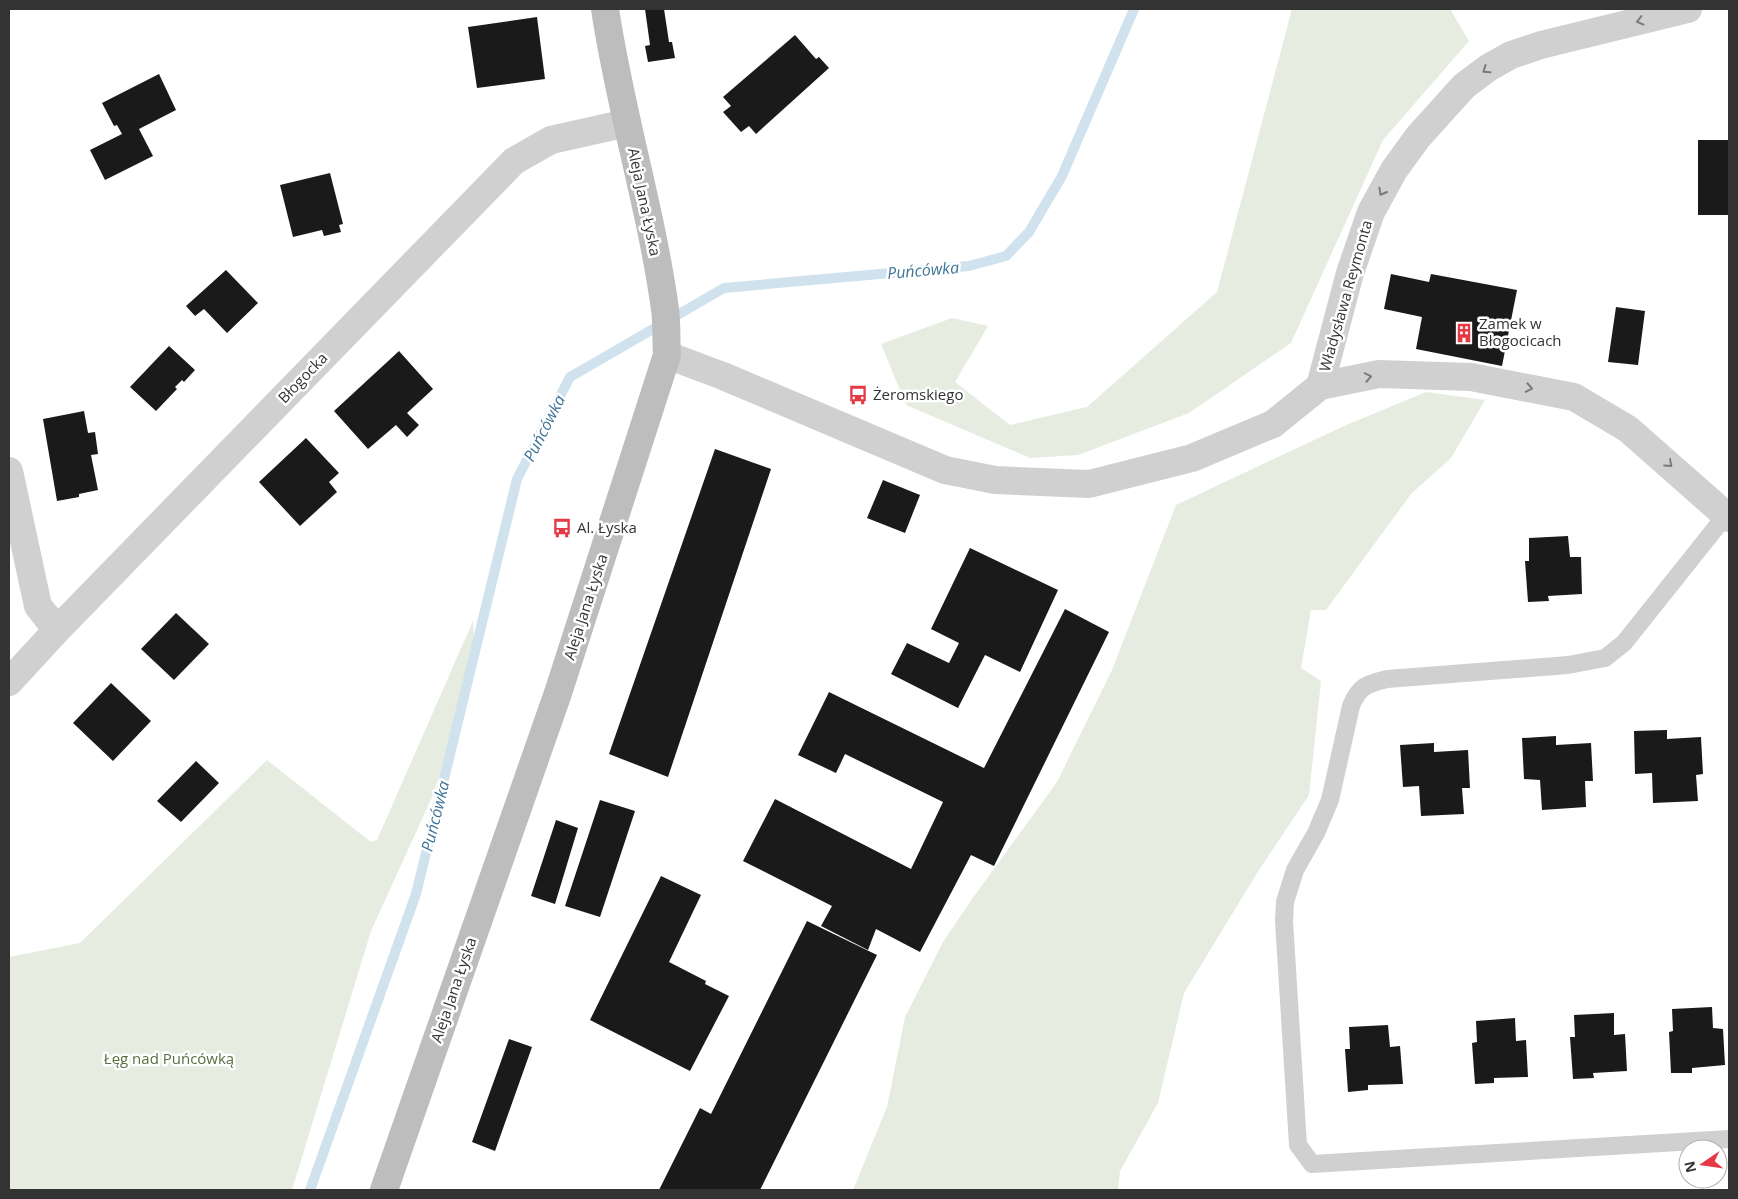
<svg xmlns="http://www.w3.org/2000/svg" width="1738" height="1199" font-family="'Open Sans',sans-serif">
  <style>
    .green { fill: #e6ecdf }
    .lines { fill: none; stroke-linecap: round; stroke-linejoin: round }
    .stream { stroke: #cfe2ee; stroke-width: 10 }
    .building { fill: #1a1a1a }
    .lane { stroke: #d0d0d0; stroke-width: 18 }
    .street { stroke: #d0d0d0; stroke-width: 28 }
    .secondary { stroke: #bdbdbd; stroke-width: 28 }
    .oneway { stroke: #7a7a7a }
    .labels { text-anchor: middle; stroke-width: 5; stroke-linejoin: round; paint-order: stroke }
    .street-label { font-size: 15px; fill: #333; stroke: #fff }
    .poi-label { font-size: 15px; fill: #333; stroke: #fff; text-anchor: start }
    .park-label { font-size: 15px; fill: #56703f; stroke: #fff }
    .water-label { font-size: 16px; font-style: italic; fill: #3f7597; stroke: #fff }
  </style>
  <rect width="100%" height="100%" fill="#fff"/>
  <path class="green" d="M1292 9H1450L1469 41 1383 140 1291 343 1189 413 1078 455 1030 458 906 405 881 344 952 318 988 326 955 382 1010 425 1087 407 1217 292Z
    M1426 392 1485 400 1451 458 1411 494 1326 610H1311L1301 668 1321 681 1309 795 1257 873 1184 993 1158 1103 1120 1171 1118 1190H853L887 1107 905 1017 943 942 972 899 1057 782 1112 670 1176 505 1344 426Z
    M473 621 475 668 433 795 371 931 292 1190H9V957L80 943 267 760 371 842 377 840Z"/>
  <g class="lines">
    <path class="stream" d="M310 1190 416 894 517 479 570 377 724 288 969 266 1006 256 1029 232 1062 176 1134 9"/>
  </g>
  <path class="building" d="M645 9H664L669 42H672L675 58 648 62 645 46 650 45Z
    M537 17 545 79 477 88 468 27Z
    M795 35 816 59 819 57 829 68 756 134 749 126 741 132 723 112 731 106 723 97Z
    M159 74 176 110 139 129 153 156 105 180 90 150 122 134 117 125 114 126 102 103Z
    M1698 140H1729V215H1698Z
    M330 173 343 224 339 225 341 232 324 236 322 230 293 237 280 185Z
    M226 270 258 303 227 333 204 309 195 316 186 306Z
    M1391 274 1429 282 1431 274 1517 290 1502 366 1416 349 1422 317 1384 309Z
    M1616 307 1645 311 1638 365 1608 362Z
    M169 346 195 370 184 382 182 380 175 387 177 389 156 411 130 387Z
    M399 351 433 389 407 413 419 425 407 437 396 425 368 449 334 411Z
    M84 411 88 433 95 432 98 454 91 455 98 490 79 494V497L57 501 43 419Z
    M306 438 339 473 329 482 337 492 300 526 259 482Z
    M715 449 771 469 668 777 609 754Z
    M883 480 920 495 905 533 867 518Z
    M1568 536 1570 557H1581L1582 594 1548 596 1549 601 1528 602 1525 561H1529V538Z
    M970 548 1058 590 1020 672 985 655 958 708 891 674 907 643 949 663 959 643 931 629Z
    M1065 609 1109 632 994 866 971 855 920 952 876 929 868 950 821 926 832 906 743 861 775 799 911 869 943 802 845 754 836 773 798 755 829 692 984 768Z
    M176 613 209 644 174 680 141 649Z
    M111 683 151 721 113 761 73 723Z
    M1667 730V739L1701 737 1703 774 1696 775 1698 801 1653 803 1652 773 1635 774 1634 731Z
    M1556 736V745L1591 743 1593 781H1585L1586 807 1542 810 1540 780 1524 779 1522 738Z
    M1434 743V752L1468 750 1470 788H1462L1464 814 1421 816 1419 786 1403 787 1400 745Z
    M196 761 219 783 181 822 157 801Z
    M600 800 635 811 600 917 565 906Z
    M556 820 578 828 555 904 531 896Z
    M661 876 701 895 669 962 706 981 705 984 729 996 690 1071 590 1020Z
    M807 921 877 955 760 1190H659L700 1108 711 1114Z
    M1712 1007 1713 1028 1723 1029 1725 1065 1692 1068V1073H1671L1669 1032 1673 1031 1672 1009Z
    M1614 1013V1035L1625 1034 1627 1071 1593 1073 1594 1078 1573 1079 1570 1037H1575L1574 1015Z
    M1515 1018 1516 1041 1526 1040 1528 1077 1494 1078V1083L1475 1084 1472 1043 1477 1042 1476 1021Z
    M1388 1025 1390 1047 1400 1046 1403 1084 1368 1085V1090L1348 1092 1345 1049H1350L1349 1027Z
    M509 1039 532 1047 495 1151 472 1142Z"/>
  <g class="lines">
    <path class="lane" d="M1726 515 1624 643 1605 658 1568 665 1387 679C1367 684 1359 686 1351 706L1330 800 1316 833 1295 870 1285 902 1284 921 1298 1145 1312 1164 1729 1139"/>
    <path class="street" d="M667 355 723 376 945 470 995 480 1089 484 1192 458 1273 424 1320 386 1379 374 1471 377 1574 397 1628 429 1729 518
      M1320 386 1350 273 1371 212 1394 170 1418 137 1464 86 1488 68 1511 55 1541 45 1688 9
      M9 471 38 606 57 630
      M9 682 57 630 514 161 551 140 627 123"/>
    <path class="secondary" d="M384 1190 558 693 667 355C666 340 667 324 665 309 651 208 620 110 605 9"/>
  </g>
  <defs><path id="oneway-chevron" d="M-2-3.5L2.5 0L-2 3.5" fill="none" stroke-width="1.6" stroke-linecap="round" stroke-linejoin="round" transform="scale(1.25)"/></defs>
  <g class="oneway">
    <use href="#oneway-chevron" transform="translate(1640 21) rotate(166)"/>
    <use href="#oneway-chevron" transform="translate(1486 70) rotate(145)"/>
    <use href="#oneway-chevron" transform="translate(1382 192) rotate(120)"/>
    <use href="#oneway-chevron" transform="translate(1368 377) rotate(-11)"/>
    <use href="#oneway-chevron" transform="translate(1529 388) rotate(11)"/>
    <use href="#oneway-chevron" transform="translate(1669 464) rotate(42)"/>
  </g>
  <defs>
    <symbol id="building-bare" viewBox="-9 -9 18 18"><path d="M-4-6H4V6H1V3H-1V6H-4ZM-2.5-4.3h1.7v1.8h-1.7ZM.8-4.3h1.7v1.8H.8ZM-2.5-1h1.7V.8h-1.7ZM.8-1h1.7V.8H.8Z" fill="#e63946" stroke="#fff" stroke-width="2.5" paint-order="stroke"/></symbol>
    <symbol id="bus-bare" viewBox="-9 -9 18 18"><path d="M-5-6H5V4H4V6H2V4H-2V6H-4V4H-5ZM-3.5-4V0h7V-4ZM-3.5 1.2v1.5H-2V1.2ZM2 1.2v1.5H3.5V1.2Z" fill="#e63946" stroke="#fff" stroke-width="2.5" paint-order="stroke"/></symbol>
  </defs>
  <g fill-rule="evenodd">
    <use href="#building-bare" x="1450" y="319" width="28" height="28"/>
    <use href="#bus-bare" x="844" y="381" width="28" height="28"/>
    <use href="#bus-bare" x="548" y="514" width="28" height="28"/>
  </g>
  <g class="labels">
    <g class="street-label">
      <text transform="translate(644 202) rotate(78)" y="5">Aleja Jana Łyska</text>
      <text transform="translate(1346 296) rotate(-74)" y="5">Władysława Reymonta</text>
      <text transform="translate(303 378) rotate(-46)" y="5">Błogocka</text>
      <text transform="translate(586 607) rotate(-72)" y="5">Aleja Jana Łyska</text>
      <text transform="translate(454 990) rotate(-71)" y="5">Aleja Jana Łyska</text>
    </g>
    <g class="poi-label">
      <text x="1479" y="329">Zamek w<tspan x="1479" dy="17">Błogocicach</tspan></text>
      <text x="873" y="400">Żeromskiego</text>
      <text x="577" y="533">Al. Łyska</text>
    </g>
    <g class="park-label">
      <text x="169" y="1064">Łęg nad Puńcówką</text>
    </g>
    <g class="water-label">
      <text transform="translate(923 270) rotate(-5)" y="6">Puńcówka</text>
      <text transform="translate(544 428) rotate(-63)" y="6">Puńcówka</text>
      <text transform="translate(435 816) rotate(-76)" y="6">Puńcówka</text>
    </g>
  </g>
  <rect width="1738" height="1199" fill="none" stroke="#333333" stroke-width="20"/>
  <g transform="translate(1703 1164) rotate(257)"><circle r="24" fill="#ffffff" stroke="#adadad"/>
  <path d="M0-4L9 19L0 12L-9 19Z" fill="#e63946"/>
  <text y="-8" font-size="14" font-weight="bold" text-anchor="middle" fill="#333333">N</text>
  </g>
</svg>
